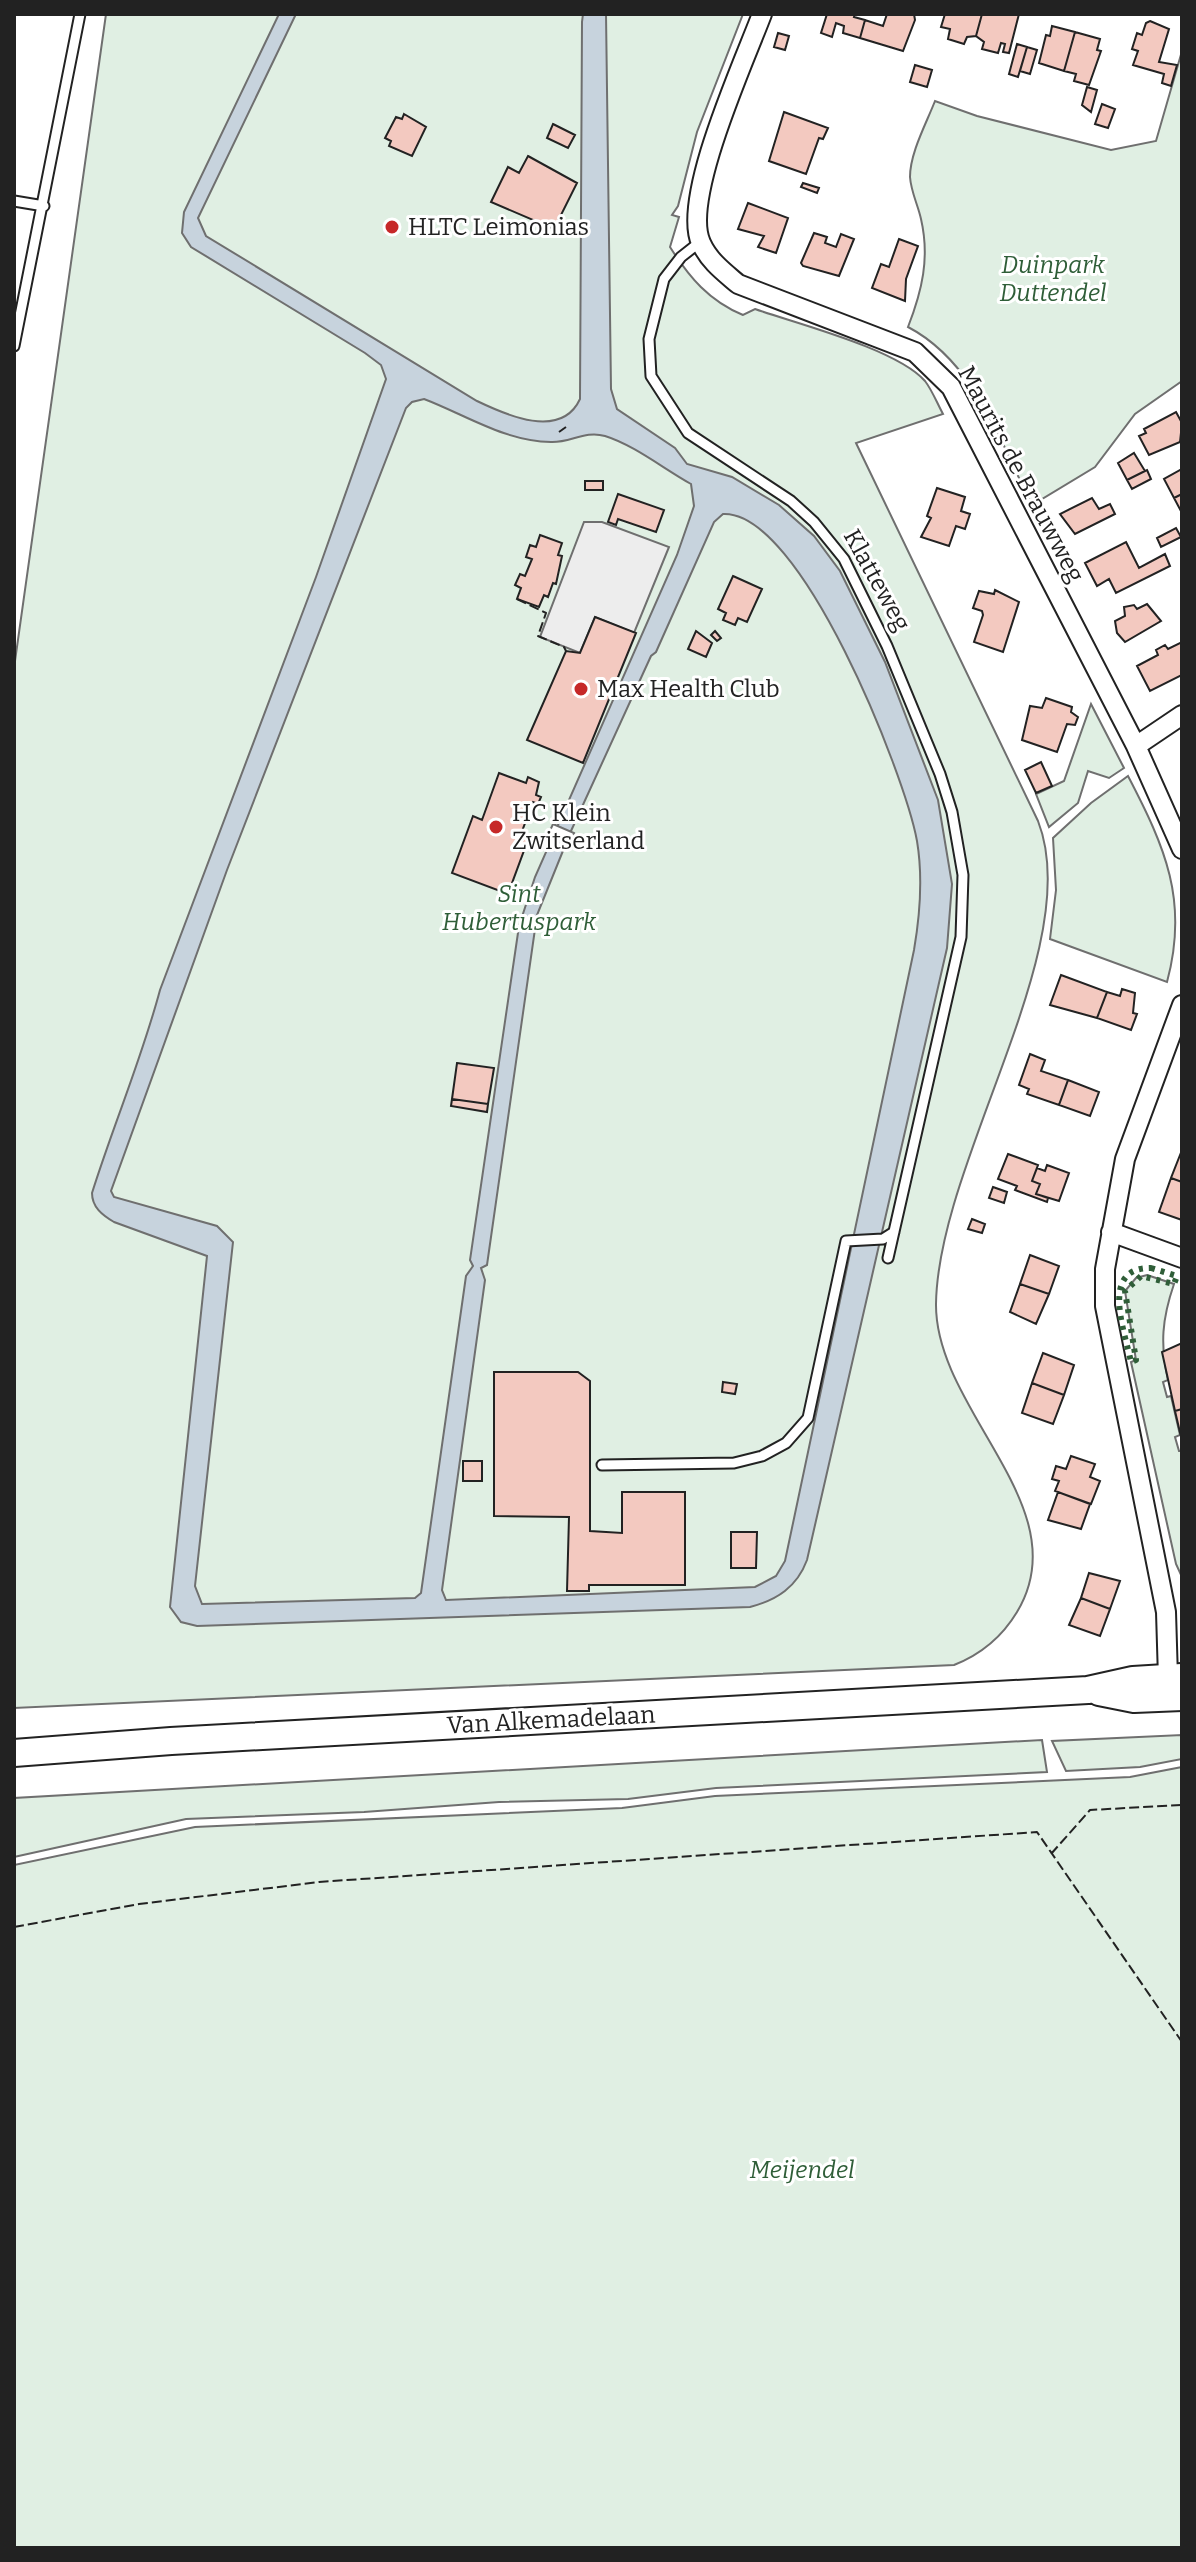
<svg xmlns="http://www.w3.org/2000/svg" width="1196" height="2562" font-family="Bitter,serif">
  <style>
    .green { fill: #e0efe3; stroke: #6f6f6f; stroke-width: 2 }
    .parking { fill: #ededed; stroke: #6f6f6f; stroke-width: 2 }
    .water { fill: #c7d3dd; stroke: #6f6f6f; stroke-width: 2; fill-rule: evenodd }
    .pier { fill: #fff; stroke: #6f6f6f; stroke-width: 2 }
    .building { fill: #f3c9c0; stroke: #222; stroke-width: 2 }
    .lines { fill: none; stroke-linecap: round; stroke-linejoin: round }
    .lane-casing { stroke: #222; stroke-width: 13 }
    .street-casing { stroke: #222; stroke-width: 22 }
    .secondary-casing { stroke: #222; stroke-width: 30 }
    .lane { stroke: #fff; stroke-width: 9 }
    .street { stroke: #fff; stroke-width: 18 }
    .secondary { stroke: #fff; stroke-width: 26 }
    .hedge { stroke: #2f5e38; stroke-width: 6; stroke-dasharray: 4 6; stroke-linecap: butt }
    .fence { stroke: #222; stroke-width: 2; stroke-dasharray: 10 4; stroke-linecap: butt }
    .poi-dot { fill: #c62828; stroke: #fff; stroke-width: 3 }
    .labels { text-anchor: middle; stroke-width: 6; stroke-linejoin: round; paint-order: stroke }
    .poi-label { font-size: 24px; fill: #222; stroke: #fff; text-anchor: start }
    .park-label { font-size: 24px; font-style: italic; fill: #2f5e38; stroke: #fff }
    .street-label { font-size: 24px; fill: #222; stroke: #fff }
  </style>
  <rect width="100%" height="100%" fill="#fff"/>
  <path class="green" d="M106 14H743L697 132 678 206 672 215 679 217 670 247C689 277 709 301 743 315L755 309C798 324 897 349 925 381 932 390 937 403 943 414L856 443 1038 821C1087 946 938 1160 936 1304 935 1411 1080 1508 1017 1612 1002 1637 982 1654 954 1665L14 1708V668Z
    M1182 51V381L1135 414 1095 467 1032 505C1000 442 975 362 908 327 922 291 930 258 921 219 918 205 911 192 910 177 910 153 926 124 935 101L977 116 1111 150 1156 141Z
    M1091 704 1124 768 1109 778 1088 771 1078 803 1049 827 1036 794 1064 781Z
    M1128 776C1165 847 1189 901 1167 982L1050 939 1056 890 1053 838 1091 803Z
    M1147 1275 1174 1284C1162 1319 1160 1344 1168 1380L1163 1382 1167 1397 1171 1396 1180 1435 1175 1437 1179 1451H1182V1577L1176 1564 1131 1362 1136 1360 1125 1291 1136 1278Z
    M1182 1735V1759L1140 1767 1066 1771 1052 1741Z
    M1042 1740 1047 1772 716 1788 628 1799 499 1802 364 1812 186 1819 14 1857V1798Z
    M1182 1767V2548H14V1865L195 1827 622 1808 715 1796 1130 1777Z"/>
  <path class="parking" d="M584 522H602L669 547 634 633 595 617 580 653 540 637Z"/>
  <path class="water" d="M279 14H296L198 218 206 236 477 401C506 415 561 440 580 399L582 22 583 14H606L611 389 617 409 675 448 687 464 732 477 779 505 814 536 840 571 885 662 938 800 952 884 947 948 807 1560C797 1587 777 1600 750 1607L197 1626 181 1622 170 1607 207 1256 114 1222C102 1215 92 1207 92 1193 114 1123 141 1061 160 990L316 577 386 379 381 365 365 353 191 247 182 233 184 212ZM424 399C466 415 504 441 551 442 570 443 585 430 605 436 634 445 664 469 691 484L694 506 677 555 535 877 519 926 470 1260 473 1266 466 1276 421 1593 415 1598 202 1604 195 1586 233 1242 217 1226 114 1197 111 1191 227 870 406 408 412 402ZM723 514C801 510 905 775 917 841 923 877 920 915 914 950L785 1561 776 1576 755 1587 446 1600 442 1590 485 1280 481 1268 487 1265 537 915 571 831 651 656 656 652 714 522Z"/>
  <path class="pier" d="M553 824 574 833 570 844 548 835Z"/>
  <path class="building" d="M827 14H855L854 17 865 20 860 38 843 33 844 26 836 23 832 37 821 33Z
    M887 14H914L915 20 903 51 860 38 865 20 883 26Z
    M945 14H982L976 36 967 37 964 44 948 39 950 29 941 27Z
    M982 14H1019L1009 53 1003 52 1005 44 1001 43 998 53 982 49 984 42 976 36Z
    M1150 21 1169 29 1159 62 1177 65 1171 86 1162 83 1164 74 1133 65 1138 51 1132 49 1137 33 1142 35 1146 23Z
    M1052 26 1075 32 1064 71 1039 63 1046 35 1050 36Z
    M1075 32 1100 39 1097 50 1101 51 1089 85 1074 81 1076 74 1064 71Z
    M778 33 789 36 785 50 774 47Z
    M1017 44 1027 47 1018 77 1009 74Z
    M1027 47 1037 50 1030 74 1020 71Z
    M915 65 932 70 927 87 910 82Z
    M1087 87 1097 90 1091 112 1082 105Z
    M1102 104 1115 109 1108 128 1095 124Z
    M784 112 828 128 823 139 819 138 806 174 769 161Z
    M404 114 426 127 412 156 389 146 391 141 385 138 396 117 402 119Z
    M553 124 575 135 568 148 547 138Z
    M528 156 577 183 554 229 491 202 508 167 519 173Z
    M803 183 819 188 817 193 801 187Z
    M748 203 788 218 776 253 758 247 764 236 738 229Z
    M814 233 827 237 825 243 836 247 841 234 854 239 839 276 803 266 801 263Z
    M899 239 918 246 906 279 905 301 872 288 881 264 889 267Z
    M1176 412 1182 423 1180 442 1149 455 1139 436 1146 433 1144 429Z
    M1134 453 1145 471 1127 480 1118 463Z
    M1182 469V494L1174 498 1164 479Z
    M1147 470 1151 479 1132 489 1127 480Z
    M585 481H603V490H585Z
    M937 488 965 497 961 511 970 514 965 529 956 526 949 546 921 537 931 518 927 516Z
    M618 494 664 510 656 532 618 519 616 525 608 522Z
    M1182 494V513L1174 498Z
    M1092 498 1099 509 1110 504 1115 514 1075 534 1060 514Z
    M1176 528 1181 537 1161 547 1157 538Z
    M540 535 562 543 558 555 562 556 556 584 553 583 548 597 544 595 539 607 517 599 521 588 515 585 520 574 525 576 532 559 526 557 530 545 536 547Z
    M1126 542 1139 568 1165 554 1170 566 1116 593 1109 579 1097 586 1085 563Z
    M733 576 762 589 747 622 738 618 735 625 723 620 726 613 718 609Z
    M995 590 1019 602 1003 652 974 642 983 615 982 611 973 608 979 591 994 594Z
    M1147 604 1161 621 1125 642 1117 633 1115 621 1125 616 1124 607 1134 605 1137 609Z
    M595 617 636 633 583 763 527 740 566 651 580 653Z
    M696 631 712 643 706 657 688 649Z
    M715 631 721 638 717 641 711 635Z
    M1182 642V675L1150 691 1137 666 1158 655 1156 650 1165 645 1168 649Z
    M1046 698 1072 707 1071 712 1078 717 1075 725 1067 724 1057 752 1022 740 1030 706 1042 708Z
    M1041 762 1052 786 1036 793 1025 770Z
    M499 773 526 783 528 777 539 782 536 795 541 797 538 804 533 802 521 834 529 837 508 894 452 873 473 816 482 820Z
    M1061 975 1107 992 1097 1018 1050 1005Z
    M1122 989 1135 993 1133 1013 1137 1014 1131 1030 1097 1018 1107 992 1120 996Z
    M1030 1054 1045 1060 1041 1071 1068 1080 1059 1105 1027 1094 1029 1089 1019 1085Z
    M457 1063 494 1068 488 1104 452 1099Z
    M1068 1080 1099 1092 1090 1116 1059 1105Z
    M452 1099 488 1104 487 1112 451 1106Z
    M1182 1150V1182L1171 1178Z
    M1008 1154 1038 1165 1032 1181 1040 1184 1036 1194 1048 1198 1047 1202 1015 1190 1017 1186 998 1179Z
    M1047 1165 1069 1173 1059 1201 1036 1194 1040 1184 1032 1181 1037 1168 1045 1171Z
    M1171 1178 1182 1182V1220L1159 1212Z
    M993 1187 1007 1192 1004 1203 989 1198Z
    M972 1219 985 1224 982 1233 968 1229Z
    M1030 1255 1059 1266 1049 1294 1020 1284Z
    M1020 1284 1049 1294 1036 1324 1010 1312Z
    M1182 1343V1409L1175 1411 1162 1352Z
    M1043 1353 1074 1365 1064 1395 1032 1383Z
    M494 1372H578L590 1381V1531L622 1533V1492H685V1585H589V1591H567L569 1517 494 1516Z
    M723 1382 737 1384 735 1394 722 1392Z
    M1032 1383 1064 1395 1053 1424 1022 1413Z
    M1182 1409V1441L1175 1411Z
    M1071 1456 1095 1464 1090 1477 1100 1481 1091 1504 1055 1491 1059 1481 1052 1479 1056 1466 1066 1469Z
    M463 1461H482V1481H463Z
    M1058 1492 1090 1504 1081 1529 1048 1520Z
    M731 1532H757L756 1568H731Z
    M1089 1573 1120 1581 1110 1609 1081 1598Z
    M1081 1598 1110 1609 1100 1636 1069 1625Z"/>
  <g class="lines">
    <defs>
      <path id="lane" d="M14 201 44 206
        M700 242 681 257 664 279 649 339 651 376 688 433 791 501 814 522 844 559 887 646 940 774 952 812 963 875 961 937 888 1258
        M14 346 80 14
        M602 1465 734 1463 762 1456 786 1443 808 1418 846 1241 883 1239 894 1232"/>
      <path id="street" d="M762 14C744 62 681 199 701 243 709 261 724 272 738 284L915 352 951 387 1136 746 1182 849
        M1136 746 1182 715
        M1111 1232 1182 1258
        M1168 1678 1166 1612 1105 1306V1269L1125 1159 1182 1005"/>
      <path id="secondary" d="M1099 1692 1134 1699 1182 1697
        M14 1753 171 1741 1088 1690 1133 1680 1182 1677"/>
    </defs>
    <use href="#lane" class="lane-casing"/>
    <use href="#street" class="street-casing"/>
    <use href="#secondary" class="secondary-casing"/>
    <use href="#lane" class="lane"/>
    <use href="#street" class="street"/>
    <use href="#secondary" class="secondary"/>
    <path class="hedge" d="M1151 1268 1177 1276 1174 1284 1141 1276 1125 1291 1136 1360 1131 1362C1125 1332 1099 1267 1151 1268Z"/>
    <path class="fence" d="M559 432 566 427
      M517 599 546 613 538 636 564 647 566 651
      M1051 1854 1090 1810 1182 1805
      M14 1927 139 1904 319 1882 1037 1832 1182 2042"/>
  </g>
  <g class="poi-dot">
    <circle cx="392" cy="227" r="8"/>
    <circle cx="581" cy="689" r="8"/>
    <circle cx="496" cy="827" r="8"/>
  </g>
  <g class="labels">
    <g class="poi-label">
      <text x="408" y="235">HLTC Leimonias</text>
      <text x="597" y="697">Max Health Club</text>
      <text x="512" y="821">HC Klein<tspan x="512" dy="28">Zwitserland</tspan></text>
    </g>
    <g class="park-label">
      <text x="1053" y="273">Duinpark<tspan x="1053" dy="28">Duttendel</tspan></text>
      <text x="519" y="902">Sint<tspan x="519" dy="28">Hubertuspark</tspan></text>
      <text x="802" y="2178">Meijendel</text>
    </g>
    <g class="street-label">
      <text transform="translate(1021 474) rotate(62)" y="8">Maurits de Brauwweg</text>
      <text transform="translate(877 580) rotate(61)" y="8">Klatteweg</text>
      <text transform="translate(551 1720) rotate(-3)" y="8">Van Alkemadelaan</text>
    </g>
  </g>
  <rect width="1196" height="2562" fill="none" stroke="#222222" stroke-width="32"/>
</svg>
